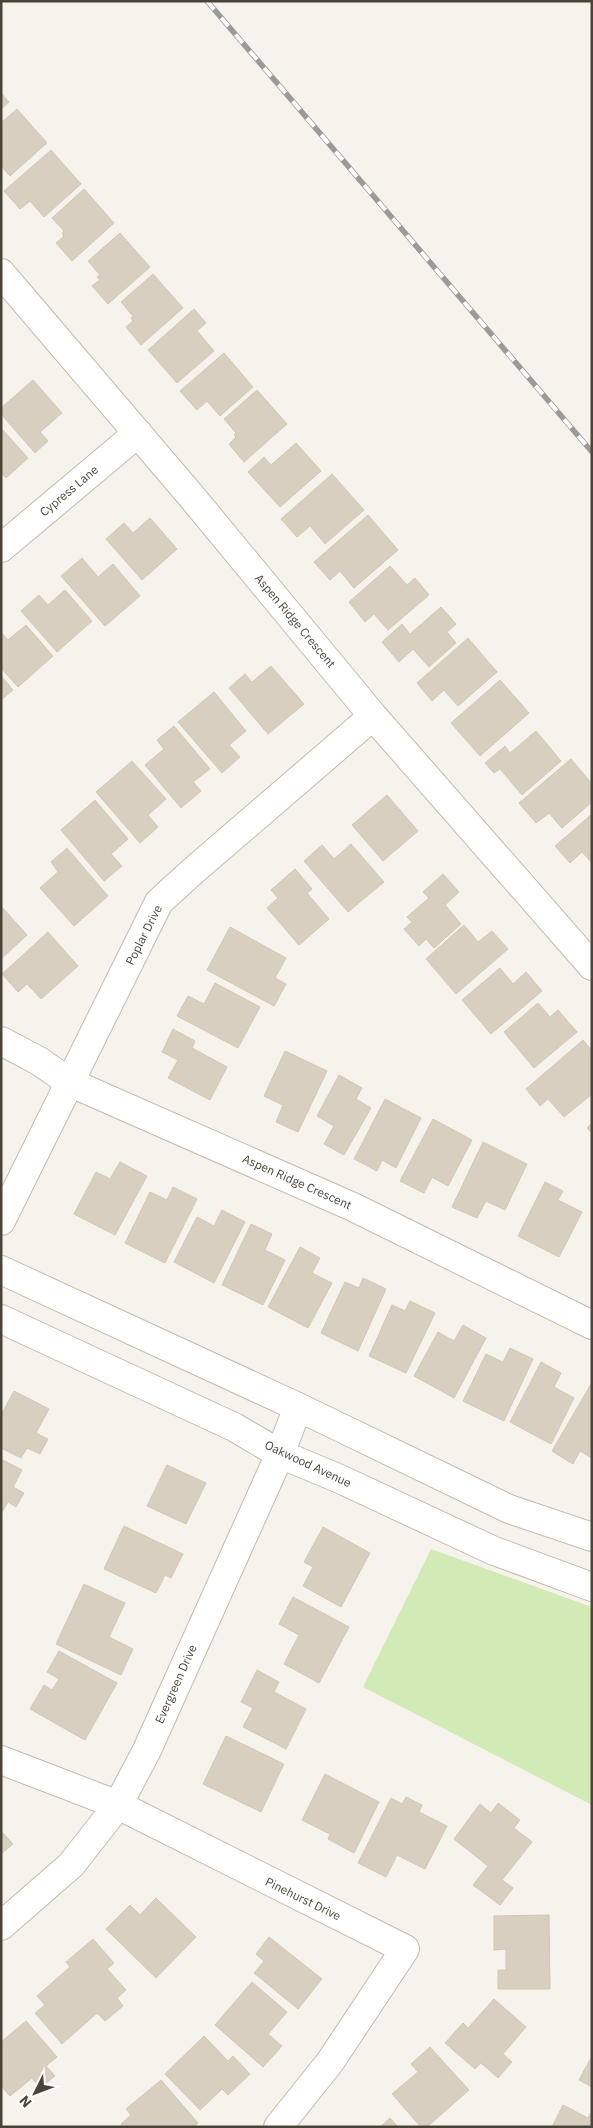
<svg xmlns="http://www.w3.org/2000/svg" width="593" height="2128" font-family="'IBM Plex Sans',sans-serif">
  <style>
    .green { fill: #d2eab5 }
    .building { fill: #d8cfc1; stroke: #d3c7b4 }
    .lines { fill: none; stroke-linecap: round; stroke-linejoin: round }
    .minor-casing { stroke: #c2bbae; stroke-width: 30 }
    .minor { stroke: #fff; stroke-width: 28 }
    .rail-casing { stroke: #9a9a9a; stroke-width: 5.5 }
    .rail { stroke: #fff; stroke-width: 4; stroke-dasharray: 11; stroke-linecap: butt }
    .labels { text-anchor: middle; stroke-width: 5; stroke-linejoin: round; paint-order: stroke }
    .street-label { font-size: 12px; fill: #4b4439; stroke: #fff }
  </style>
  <rect width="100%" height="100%" fill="#f6f3ec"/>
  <path class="green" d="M431 1549 592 1607V1805L363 1687Z"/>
  <path class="building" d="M1 93 9 102 1 109Z
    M17 109 47 143 10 176 1 166V123Z
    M51 150 81 184 44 217 30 201 20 209 4 191Z
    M84 189 114 223 72 261 56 243 64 236 62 233 64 231 52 218Z
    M120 233 150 267 108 304 92 286 100 280 97 277 100 275 88 261Z
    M153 274 183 308 141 345 126 327 133 321 131 318 133 316 121 302Z
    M194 309 206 323 197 331 214 351 177 383 148 350Z
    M224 353 253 387 220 416 207 401 197 410 180 391Z
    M33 380 62 413 40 432 48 441 35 453 1 414V408Z
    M257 390 287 424 244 462 229 444 236 437 234 435 236 433 224 419Z
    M1 428 28 458 6 478 1 473Z
    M296 443 321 471 280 507 248 472 264 457 271 465Z
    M332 474 364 510 325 544 310 526 297 537 281 519Z
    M368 515 398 550 354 588 340 571 330 580 314 562Z
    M150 518 177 549 142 580 106 539 124 523 133 533Z
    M82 558 98 577 113 564 140 596 105 626 61 576Z
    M390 566 407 585 415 578 429 595 388 630 374 614 365 622 349 602Z
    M65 590 92 621 57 652 21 611 39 595 48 605Z
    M441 607 456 624 447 632 456 643 429 667 413 649 399 662 382 642 402 624 410 634Z
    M26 625 53 656 18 687 1 668V632L8 640Z
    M468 638 497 672 458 706 444 690 432 701 417 683Z
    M271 666 304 704 268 734 229 688 245 674 252 682Z
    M1 676 13 690 1 700Z
    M500 680 529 713 480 756 451 723Z
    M214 692 246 731 229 745 240 757 222 773 178 722Z
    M174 726 210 769 193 782 201 791 181 808 145 765 164 749 157 740Z
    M536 731 561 761 522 795 500 769 494 773 485 763 505 746 510 753Z
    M571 759 592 784V802L562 828 549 813 536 823 519 803Z
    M132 761 166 799 148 815 158 827 140 843 96 792Z
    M387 795 418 831 383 861 352 825Z
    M95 800 128 839 111 854 122 866 104 881 61 830Z
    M592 814V863L582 852 570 863 555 846Z
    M351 844 384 882 348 912 304 861 322 845 334 859Z
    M67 848 108 896 74 926 40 888 58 872 51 862Z
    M295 869 312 889 307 893 329 919 299 945 267 908 278 898 271 890Z
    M443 874 459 892 445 905 461 924 434 948 426 939 419 946 404 929 412 922 407 917 429 898 423 892Z
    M1 906 27 935 1 959Z
    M464 925 478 942 492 931 508 949 456 994 426 959Z
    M230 927 286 958 275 978 286 984 274 1006 207 970Z
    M48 932 78 966 41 999 27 984 18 992 2 974Z
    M500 968 513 984 526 972 542 991 491 1034 462 1000Z
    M215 983 260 1007 238 1048 177 1016 188 996 204 1004Z
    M538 1003 550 1017 558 1010 577 1032 534 1068 504 1032Z
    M173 1029 195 1041 192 1048 227 1067 210 1100 168 1078 178 1060 162 1052Z
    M583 1040 592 1051V1094L564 1117 548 1099 540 1106 526 1089Z
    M285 1051 327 1071 298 1132 276 1122 283 1105 264 1096Z
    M339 1075 362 1088 356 1099 371 1108 344 1155 324 1144 334 1126 317 1116Z
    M385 1099 421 1118 396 1168 382 1160 377 1171 354 1159Z
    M433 1119 472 1140 448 1186 432 1177 424 1193 400 1181Z
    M592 1123V1133L587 1128Z
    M483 1142 527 1164 505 1210 486 1201 477 1218 452 1207Z
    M120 1162 147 1176 115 1235 74 1214 96 1172 110 1179Z
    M545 1182 563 1191 558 1200 582 1212 559 1257 518 1236Z
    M173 1187 197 1199 165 1263 125 1243 150 1192 167 1200Z
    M222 1210 245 1222 214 1283 174 1262 197 1217 214 1226Z
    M251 1224 272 1234 265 1250 285 1260 263 1305 222 1285Z
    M300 1247 320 1258 312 1273 332 1283 308 1328 268 1307Z
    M363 1278 386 1289 358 1351 321 1333 345 1282 359 1288Z
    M410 1301 435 1313 406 1373 369 1356 392 1305 405 1311Z
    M463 1325 486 1338 454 1398 414 1376 438 1332 454 1341Z
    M510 1348 533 1359 504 1421 463 1401 486 1354 503 1362Z
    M541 1362 561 1373 554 1387 574 1398 551 1444 510 1422Z
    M591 1384 592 1458 580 1451 573 1464 552 1451Z
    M14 1391 49 1409 36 1433 48 1439 40 1454 27 1448 21 1458 1 1448V1415Z
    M1 1459 22 1470 13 1487 24 1493 16 1507 8 1502 1 1514Z
    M167 1465 206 1483 186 1524 147 1506Z
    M124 1526 183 1554 171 1578 165 1575 156 1593 104 1569Z
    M323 1527 370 1553 341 1607 303 1586 313 1567 304 1562Z
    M84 1584 125 1603 109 1637 133 1649 121 1675 56 1644Z
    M293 1597 349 1627 319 1683 284 1664 299 1635 279 1624Z
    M59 1651 117 1683 85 1740 30 1709 44 1685 52 1690 59 1679 47 1672Z
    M257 1670 279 1682 274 1692 306 1709 286 1749 243 1727 253 1708 241 1702Z
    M226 1736 284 1764 261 1812 203 1784Z
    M325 1774 379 1802 354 1853 328 1839 330 1834 302 1820Z
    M406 1797 422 1805 419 1812 447 1826 425 1869 397 1855 386 1877 358 1863 391 1798 402 1804Z
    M498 1803 520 1820 514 1828 532 1842 502 1880 513 1888 500 1905 473 1885 488 1866 454 1839 480 1804 491 1813Z
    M1 1831 13 1844 1 1854Z
    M156 1898 196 1937 156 1978 106 1929 130 1905 140 1915Z
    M549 1915 550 1989H498V1970H506V1949L494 1950V1916Z
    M269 1937 322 1979 298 2009 254 1973 264 1961 256 1954Z
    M93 1939 114 1963 107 1969 126 1990 117 1998 123 2006 105 2021 97 2013 62 2044 35 2013 45 2005 37 1996 70 1967 66 1962Z
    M252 1982 287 2012 268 2034 282 2046 263 2067 215 2025Z
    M494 1999 526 2027 503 2054 512 2062 498 2078 481 2063 475 2069 445 2043 463 2023 468 2028Z
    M26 2021 57 2057 46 2066 55 2076 40 2088 32 2078 10 2096 1 2086V2042Z
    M204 2036 228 2061 233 2056 250 2074 228 2095 222 2089 200 2110 165 2074Z
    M430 2047 469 2090 427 2127H421L392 2094 418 2072 411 2064Z
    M592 2056V2087L579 2080Z
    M161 2080 198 2123 194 2127H123L121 2124 131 2115 126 2109Z
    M563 2105 588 2118 592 2111V2127H552Z
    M390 2118 398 2127H380Z"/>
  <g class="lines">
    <defs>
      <path id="minor" d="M1 273 192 497 373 716 592 966
        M1 548 138 433
        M1 1041 39 1061 69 1082 353 1207 592 1325
        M1 1221 159 902 193 871 373 716
        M1 1270 298 1407 509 1509 592 1537
        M1 1319 234 1427 280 1454 340 1479 492 1550 592 1587
        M1 1760 118 1805 405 1949 330 2062 278 2127
        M1 1926 71 1865 118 1805 147 1750 280 1454 298 1407"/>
    </defs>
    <use href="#minor" class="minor-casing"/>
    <use href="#minor" class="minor"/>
    <defs>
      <path id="rail" d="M207 1 592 452"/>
    </defs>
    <use href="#rail" class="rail-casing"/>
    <use href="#rail" class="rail"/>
  </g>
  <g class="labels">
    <g class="street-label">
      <text transform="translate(69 491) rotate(-40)" y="4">Cypress Lane</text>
      <text transform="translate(295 621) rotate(50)" y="4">Aspen Ridge Crescent</text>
      <text transform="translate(144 935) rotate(-63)" y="4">Poplar Drive</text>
      <text transform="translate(297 1182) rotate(24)" y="4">Aspen Ridge Crescent</text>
      <text transform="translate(308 1464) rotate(25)" y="4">Oakwood Avenue</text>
      <text transform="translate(176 1684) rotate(-66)" y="4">Evergreen Drive</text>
      <text transform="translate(303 1899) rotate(26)" y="4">Pinehurst Drive</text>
    </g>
  </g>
  <rect width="593" height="2128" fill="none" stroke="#4b4439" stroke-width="5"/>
  <g transform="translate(35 2093) rotate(228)" stroke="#ffffff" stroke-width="4" paint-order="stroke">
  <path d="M0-4L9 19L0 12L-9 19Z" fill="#4b4439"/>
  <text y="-8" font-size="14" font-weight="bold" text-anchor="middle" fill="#4b4439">N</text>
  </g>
</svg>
